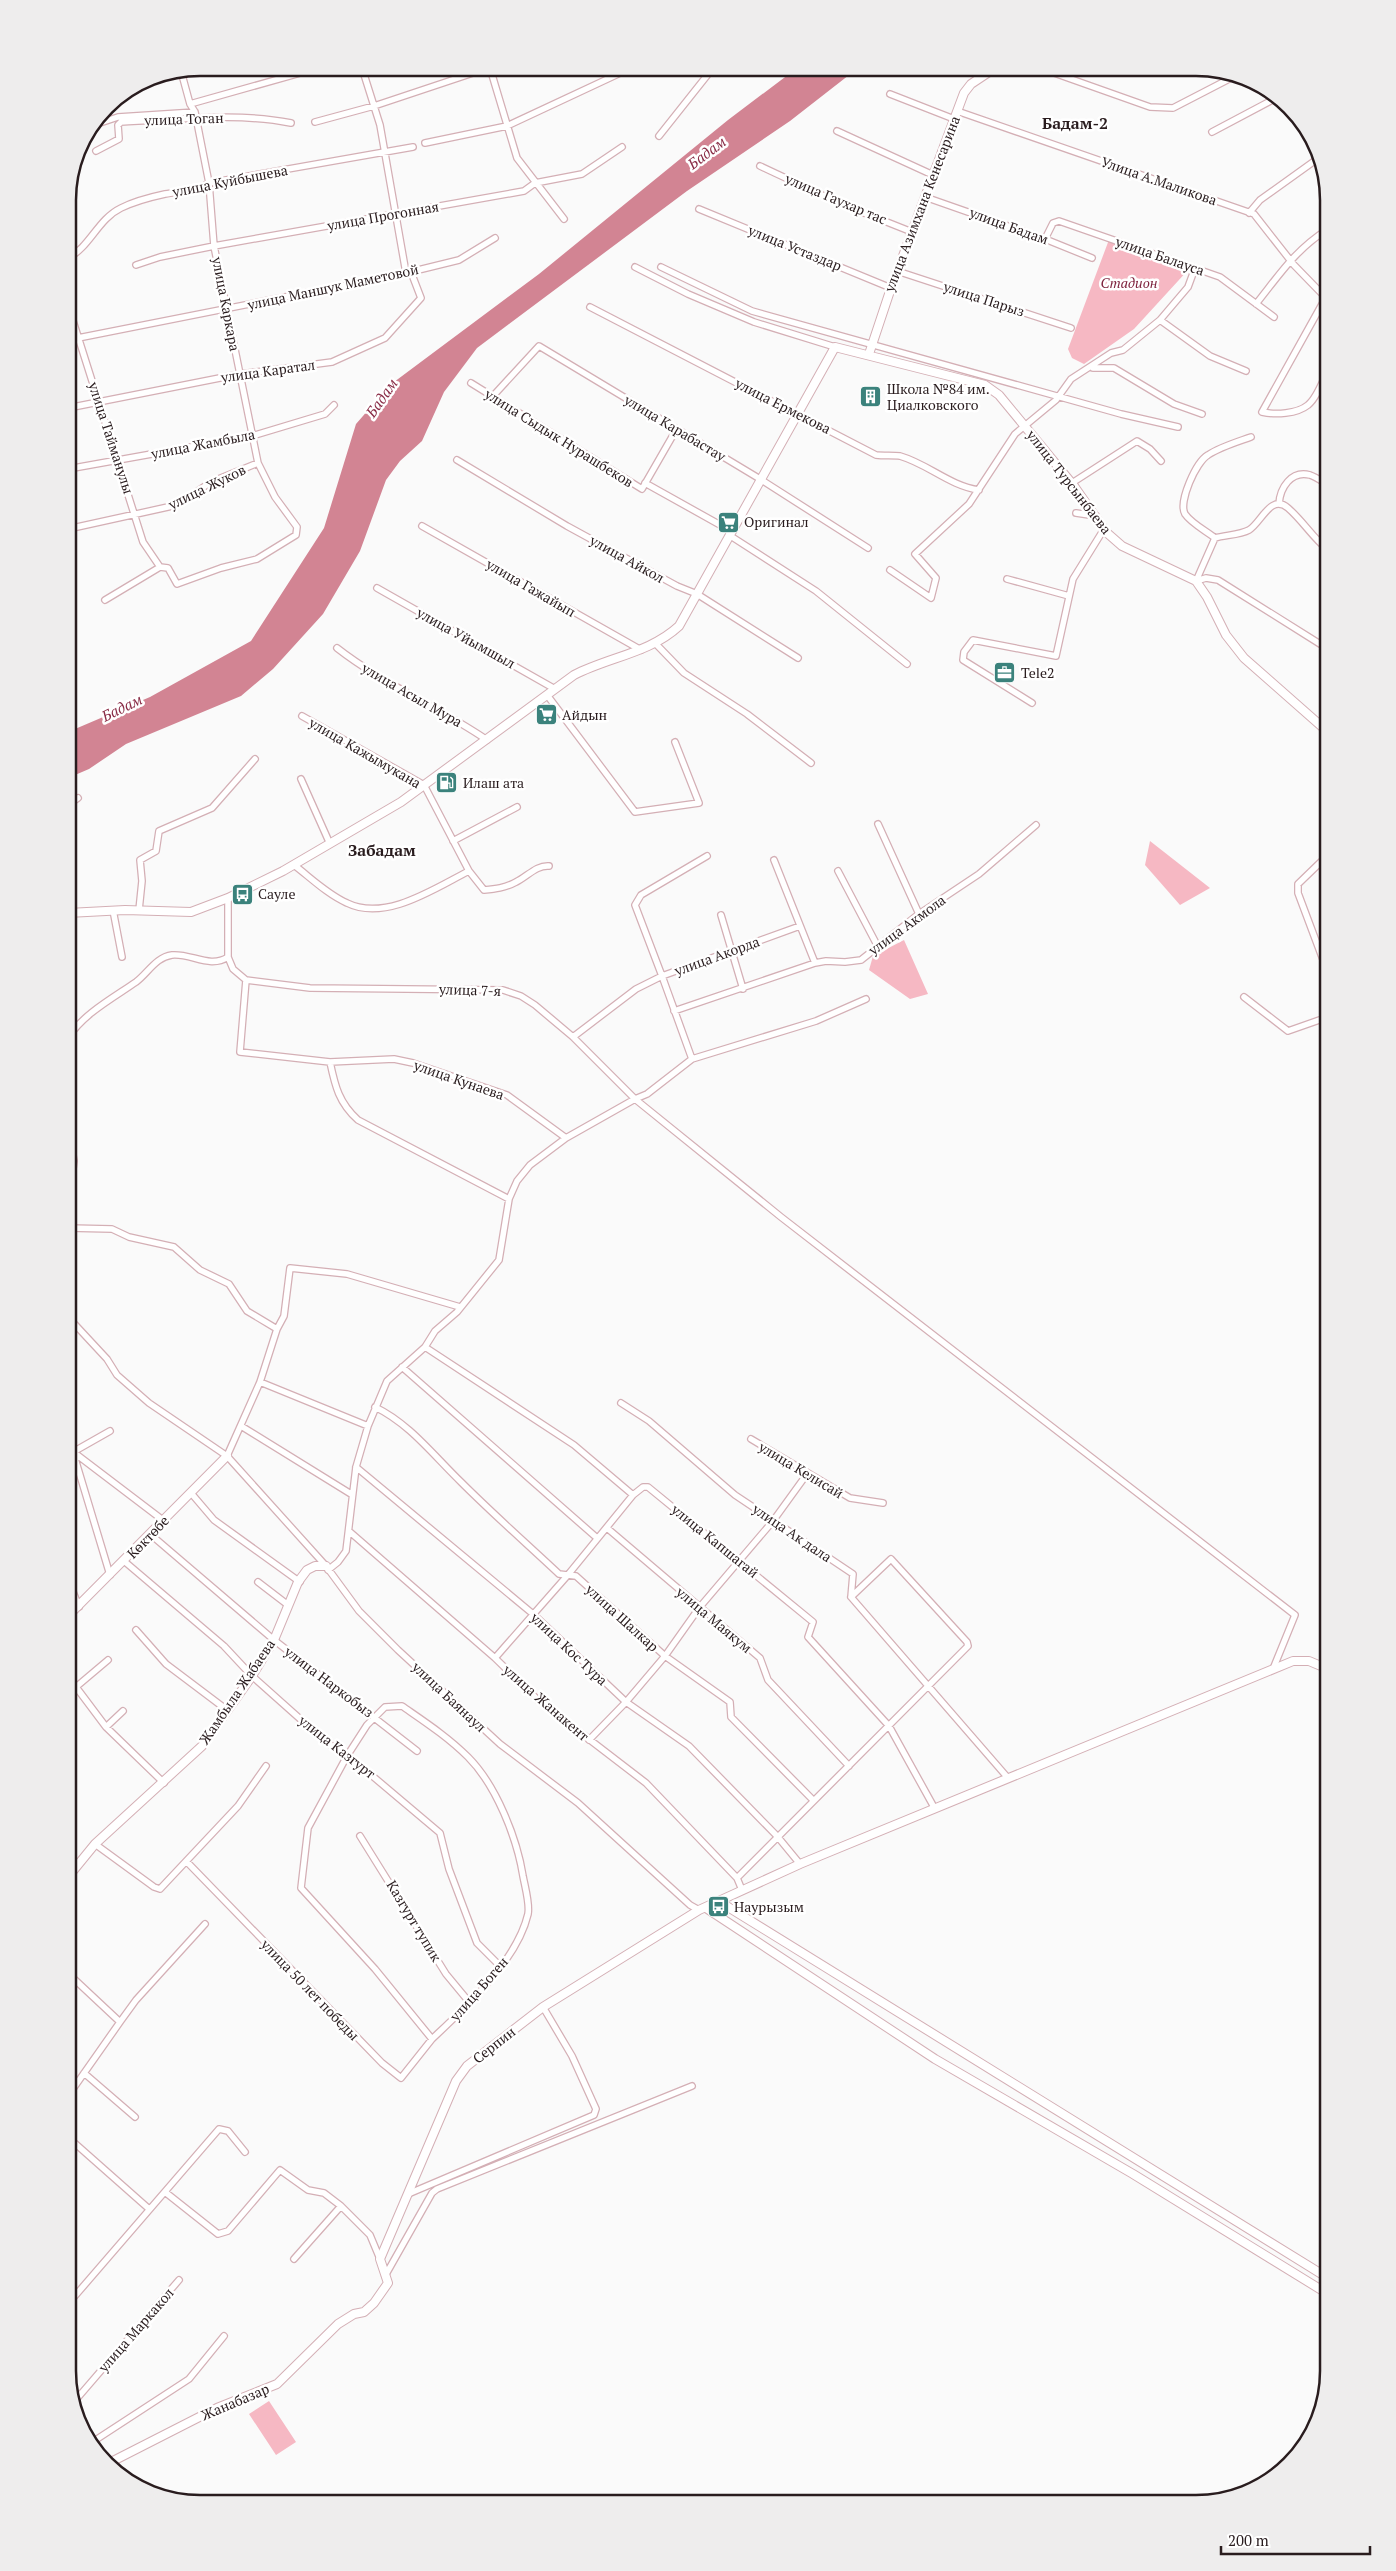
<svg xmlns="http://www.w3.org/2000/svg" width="1396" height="2571" font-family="'PT Serif',serif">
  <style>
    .green { fill: #f6b8c3 }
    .water { fill: #d28493 }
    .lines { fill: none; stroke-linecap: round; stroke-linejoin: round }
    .street-casing { stroke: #d4afb5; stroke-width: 8 }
    .secondary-casing { stroke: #d4afb5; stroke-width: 10 }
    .street { stroke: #fff; stroke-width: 5.5 }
    .secondary { stroke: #fff; stroke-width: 8 }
    .labels { text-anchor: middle; stroke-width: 5; stroke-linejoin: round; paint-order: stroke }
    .street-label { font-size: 14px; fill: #291c1e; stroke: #fff }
    .park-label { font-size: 14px; font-style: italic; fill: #7e223d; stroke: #fff }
    .poi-label { font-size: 14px; fill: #291c1e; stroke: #fff; text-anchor: start }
    .water-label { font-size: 15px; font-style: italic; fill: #892c46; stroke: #fff }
    .quarter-label { font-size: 16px; font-weight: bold; fill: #291c1e; stroke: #fff }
    .rim { fill: none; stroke: #291c1e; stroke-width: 2.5 }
  </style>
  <rect width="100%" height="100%" fill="#fafafa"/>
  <path class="green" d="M1110 237 1189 269 1134 329 1084 364 1072 358 1068 349Z
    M1150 841 1210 888 1180 905 1145 865Z
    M904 940 928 994 910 999 869 970 873 956Z
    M269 2401 296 2442 276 2455 249 2414Z"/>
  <path class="water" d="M797 68H858L790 121 687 191 477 348 444 392 422 441 400 461 386 480 360 551 323 614 273 669 241 696 126 744 89 769 68 778V732L150 697 251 641 324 528 356 424 390 385 539 274 728 120Z"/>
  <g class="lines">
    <defs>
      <path id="street" d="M362 68 380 125 406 273
        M490 68 517 158 564 219
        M1040 68 1150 107 1173 108 1231 78
        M890 94 954 119
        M190 104 318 68
        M957 111 1254 214 1294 265 1328 300
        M315 122 374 106 488 68
        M94 125 118 117 195 112
        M837 131 933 175
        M1212 132 1278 97
        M659 136 713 68
        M425 143 507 126 631 68
        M96 151 119 139 118 125 121 122C178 120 236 112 291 123
        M760 166 839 203 912 232
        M925 197 1045 239 1092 258
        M699 209 891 288
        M1249 213 1260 200 1320 157
        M1045 239 1053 223 1059 221 1220 277 1274 317
        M68 258C90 247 98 219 121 208 133 202 151 197 165 194 181 191 195 192 209 183L413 147
        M136 265 160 257 214 246 524 191 535 183 582 174 622 147
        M635 267 688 294 754 322 835 347
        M661 267 752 311 1121 414 1178 427
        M897 271 1071 328
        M1326 297 1262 412C1275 415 1297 414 1308 405 1317 398 1323 380 1328 370
        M1256 304C1280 274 1295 250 1328 229
        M68 305 143 542 160 567
        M590 307 876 455C884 456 893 455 900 456 928 464 950 486 979 490
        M1160 320 1210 356 1246 371
        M78 338 406 273 459 260 495 238
        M1093 368H1114L1174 404 1202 414
        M471 383 642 489 676 430
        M493 396 539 346 760 479 868 548
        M68 408 240 374 332 362 385 338 421 298 411 272
        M457 460 567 526 677 586 697 594 798 658
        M68 469 252 436 325 414 334 405
        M645 483 731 531
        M1072 483 1137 441 1150 449 1161 461
        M1279 504C1280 488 1291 470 1310 475 1316 477 1323 482 1328 485
        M1076 513 1096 516
        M422 526 641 650
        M68 529 177 505 211 482 258 463
        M729 535 816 591 907 664
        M1215 538C1206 531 1191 523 1185 514 1178 502 1196 462 1208 455 1220 447 1237 442 1251 437
        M890 570 931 598 936 578 915 554 969 504 1015 434 1056 400 1071 379 1111 353 1123 350 1160 320 1188 287 1195 268
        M1007 579 1069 596
        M1196 581 1215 538C1225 535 1240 535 1249 530 1261 523 1271 493 1288 508 1303 521 1313 538 1328 550
        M1196 581 1206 578 1218 580 1328 649
        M377 588 555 689
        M105 600 160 567 168 568 177 584 221 568 257 559 296 535 297 527 275 497 258 463 214 246 209 183 195 112 190 104 181 71
        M655 643 684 673 747 714 811 763
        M337 648C383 684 439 707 487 740
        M547 695 635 812 699 803 675 742
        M1032 703 963 660 964 652 973 640 1056 656 1073 579 1104 529
        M302 716 424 785 469 871
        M301 779 330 844
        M68 805 78 798
        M878 824 919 914
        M453 841 517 807
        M774 860 815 963
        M294 865C311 878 327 894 347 903 386 922 435 888 469 871L484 890C495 889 505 888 516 882 527 877 536 865 549 866
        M838 871 877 945
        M113 910 122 957
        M139 910 142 881 140 860 156 851 159 831 212 808 255 759
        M721 915 743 989
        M228 957V898
        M1328 973 1298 893V884L1328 855
        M246 980 310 988 503 990 521 996 535 1005 573 1037 635 1099 566 1138
        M68 986 69 996
        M1244 997 1288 1031 1328 1017
        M866 999 816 1021 692 1059 647 1094 635 1099 781 1217 1295 1615 1273 1669
        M674 1011 815 963 826 961 845 962 861 960 919 914 979 874 1036 825
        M573 1037 636 989 662 976 635 905 641 895 707 856
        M68 1038C83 1014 113 998 136 982 148 973 156 957 172 955 191 953 210 969 228 957L233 969 246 980 240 1052 330 1062 394 1059 413 1063 507 1095 566 1138 530 1165 517 1181 509 1199 499 1260 457 1312 435 1331 425 1347 387 1381 368 1426 356 1467 346 1551 338 1562 328 1570
        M692 1059 662 976 800 926
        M330 1062C335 1086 339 1103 358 1120L509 1199
        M68 1206 74 1161 68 1127
        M68 1228 112 1229 129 1237 174 1247 200 1270 229 1284 247 1311 277 1329
        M68 1287 70 1285 68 1283
        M68 1317 107 1359 117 1375 149 1403 227 1456 326 1566 359 1611 398 1650 500 1744 578 1803 690 1905 699 1910
        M425 1347 574 1445 633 1495 643 1487H648L813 1622 808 1637 889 1726 935 1809
        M402 1367 597 1538
        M260 1382 277 1329 284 1316 290 1268 347 1274 460 1307
        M621 1403 649 1421 735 1495 853 1574 851 1597 1008 1778
        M375 1407C410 1424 433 1455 461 1482 493 1514 527 1544 559 1574L576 1576 665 1656 730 1702 731 1717 813 1800
        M241 1426 351 1494
        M110 1431 73 1452 110 1575
        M751 1439 850 1498 883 1503
        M68 1448 164 1521
        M227 1456 260 1382 368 1426
        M356 1467 533 1614 626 1702 689 1746 777 1836 800 1864
        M191 1493 214 1520 300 1582
        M607 1528 760 1658 768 1680 849 1766
        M350 1532 495 1658 538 1700 646 1783 737 1878
        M150 1534 274 1640 417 1751
        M124 1561 224 1646 252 1676 326 1742 357 1763 440 1833 449 1869 477 1943 500 1966
        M68 1579 79 1607
        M258 1582 288 1605
        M136 1630 166 1664 227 1710
        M495 1658 567 1576 633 1495
        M68 1675 76 1687 108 1660
        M76 1687 106 1727 123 1711
        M402 1706C425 1722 448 1737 468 1757 496 1785 517 1838 523 1876 525 1887 530 1904 528 1914 517 1961 466 2007 432 2039L375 1969 301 1888 308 1828 347 1756 367 1725 385 1707Z
        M106 1727 164 1783
        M589 1740 626 1702 665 1656 699 1608 773 1521 807 1474
        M360 1836 446 1974 470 2003
        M95 1844 154 1887 160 1889 238 1806 266 1766
        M187 1862 382 2063 401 2078 432 2039
        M742 1890 737 1878 968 1646 967 1642 891 1559 851 1597
        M120 2022 136 2000 205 1924
        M84 2073 135 2117
        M68 2096 120 2022 73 1978 68 1984
        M70 2139 148 2208
        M165 2192 218 2234 228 2231 280 2170 308 2190 324 2193 341 2206 370 2235 380 2259
        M408 2194 594 2115 596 2109 572 2056 543 2007
        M294 2259 341 2206
        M385 2276 432 2193 437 2189 692 2086
        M68 2304 219 2129 228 2131 245 2152
        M74 2402 179 2280
        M94 2441 189 2379 224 2336"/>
      <path id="secondary" d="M869 354 891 288 964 93 971 84 995 68
        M68 913 125 910 191 912 228 898 283 871 401 802 574 675C609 657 650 653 679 626L835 347 985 385 999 395 1074 486 1106 532 1122 546 1196 581 1207 597 1226 635 1244 658 1328 732
        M68 1616 227 1456
        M68 1877 95 1844 202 1746 252 1676 274 1640 298 1582 307 1570 315 1566H326
        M720 1902 1328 2278
        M706 1908 935 2059 1133 2174 1328 2294
        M111 2462 217 2408 277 2384 338 2324 354 2314 364 2312 374 2303 388 2283 380 2259 456 2081 467 2066 543 2007 699 1910 800 1864 1293 1661H1309L1328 1669"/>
    </defs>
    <use href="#street" class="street-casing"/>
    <use href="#secondary" class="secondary-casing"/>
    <use href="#street" class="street"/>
    <use href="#secondary" class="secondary"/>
  </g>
  <defs>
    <symbol id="building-square" viewBox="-11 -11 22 22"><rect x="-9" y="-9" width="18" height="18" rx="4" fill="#3b827c" stroke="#fff"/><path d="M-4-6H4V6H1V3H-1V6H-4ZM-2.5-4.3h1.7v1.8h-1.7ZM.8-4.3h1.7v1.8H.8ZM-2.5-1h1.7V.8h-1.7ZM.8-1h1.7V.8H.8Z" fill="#fff"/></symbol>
    <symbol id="supermarket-square" viewBox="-11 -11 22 22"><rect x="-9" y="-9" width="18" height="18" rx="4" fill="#3b827c" stroke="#fff"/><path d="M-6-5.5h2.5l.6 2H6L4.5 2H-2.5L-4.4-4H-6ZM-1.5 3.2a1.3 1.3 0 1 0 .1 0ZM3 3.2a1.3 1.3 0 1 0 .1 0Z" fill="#fff"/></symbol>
    <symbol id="office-square" viewBox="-11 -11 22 22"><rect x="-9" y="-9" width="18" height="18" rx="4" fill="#3b827c" stroke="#fff"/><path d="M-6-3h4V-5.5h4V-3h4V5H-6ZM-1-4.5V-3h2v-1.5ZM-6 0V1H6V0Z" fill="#fff"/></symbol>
    <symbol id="fuel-square" viewBox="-11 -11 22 22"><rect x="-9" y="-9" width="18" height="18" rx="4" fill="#3b827c" stroke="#fff"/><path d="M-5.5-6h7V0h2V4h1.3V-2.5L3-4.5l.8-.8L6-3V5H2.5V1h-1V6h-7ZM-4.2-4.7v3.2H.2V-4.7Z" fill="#fff"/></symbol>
    <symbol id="bus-square" viewBox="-11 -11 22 22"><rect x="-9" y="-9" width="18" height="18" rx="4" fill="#3b827c" stroke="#fff"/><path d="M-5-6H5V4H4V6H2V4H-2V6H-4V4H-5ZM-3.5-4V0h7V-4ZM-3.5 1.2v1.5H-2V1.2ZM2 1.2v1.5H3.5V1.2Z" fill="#fff"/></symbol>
  </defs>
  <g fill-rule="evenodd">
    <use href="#building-square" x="858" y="384" width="25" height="25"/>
    <use href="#supermarket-square" x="716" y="510" width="25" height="25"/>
    <use href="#office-square" x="992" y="660" width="25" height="25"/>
    <use href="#supermarket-square" x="534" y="702" width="25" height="25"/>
    <use href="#fuel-square" x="434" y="770" width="25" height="25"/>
    <use href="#bus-square" x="230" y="882" width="25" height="25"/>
    <use href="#bus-square" x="706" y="1894" width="25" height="25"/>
  </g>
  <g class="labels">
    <g class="street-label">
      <text transform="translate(184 119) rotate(-2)" y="5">улица Тоган</text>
      <text transform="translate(230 181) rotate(-11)" y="5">улица Куйбышева</text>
      <text transform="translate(1159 181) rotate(19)" y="5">Улица А.Маликова</text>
      <text transform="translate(836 199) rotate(23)" y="5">улица Гаухар тас</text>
      <text transform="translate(922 204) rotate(-69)" y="5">улица Азимхана Кенесарина</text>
      <text transform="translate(383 216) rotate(-10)" y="5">улица Прогонная</text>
      <text transform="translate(1009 226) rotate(20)" y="5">улица Бадам</text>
      <text transform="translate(795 248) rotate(22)" y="5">улица Устаздар</text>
      <text transform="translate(1160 256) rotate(19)" y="5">улица Балауса</text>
      <text transform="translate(333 287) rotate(-12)" y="5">улица Маншук Маметовой</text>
      <text transform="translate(984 299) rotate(18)" y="5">улица Парыз</text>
      <text transform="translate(226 304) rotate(79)" y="5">улица Каркара</text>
      <text transform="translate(268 371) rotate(-8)" y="5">улица Каратал</text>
      <text transform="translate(783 406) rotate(27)" y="5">улица Ермекова</text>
      <text transform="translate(675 428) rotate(31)" y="5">улица Карабастау</text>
      <text transform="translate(111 438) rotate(72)" y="5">улица Тайманулы</text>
      <text transform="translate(559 438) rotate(32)" y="5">улица Сыдык Нурашбеков</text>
      <text transform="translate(203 444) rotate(-11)" y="5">улица Жамбыла</text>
      <text transform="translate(1069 482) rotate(52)" y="5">улица Турсынбаева</text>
      <text transform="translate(207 487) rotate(-26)" y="5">улица Жуков</text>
      <text transform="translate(627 559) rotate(29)" y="5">улица Айкол</text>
      <text transform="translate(531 588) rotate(30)" y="5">улица Гажайып</text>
      <text transform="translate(466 638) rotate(29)" y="5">улица Уйымшыл</text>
      <text transform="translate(412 695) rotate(30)" y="5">улица Асыл Мура</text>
      <text transform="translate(365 753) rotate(30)" y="5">улица Кажымукана</text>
      <text transform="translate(907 925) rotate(-36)" y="5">улица Акмола</text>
      <text transform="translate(717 956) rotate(-20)" y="5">улица Акорда</text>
      <text transform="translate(470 990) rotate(2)" y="5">улица 7-я</text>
      <text transform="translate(459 1080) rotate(19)" y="5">улица Кунаева</text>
      <text transform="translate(801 1470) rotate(31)" y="5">улица Келисай</text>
      <text transform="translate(792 1533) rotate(34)" y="5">улица Ак дала</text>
      <text transform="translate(148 1537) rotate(-46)" y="5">Көктөбе</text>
      <text transform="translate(715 1541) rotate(39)" y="5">улица Капшагай</text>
      <text transform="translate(622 1618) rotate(42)" y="5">улица Шалкар</text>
      <text transform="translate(714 1620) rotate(40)" y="5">улица Маякум</text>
      <text transform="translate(569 1649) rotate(43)" y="5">улица Кос Тура</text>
      <text transform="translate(329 1682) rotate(37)" y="5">улица Наркобыз</text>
      <text transform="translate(237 1692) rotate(-56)" y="5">Жамбыла Жабаева</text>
      <text transform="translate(449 1697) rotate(43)" y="5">улица Баянаул</text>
      <text transform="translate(546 1703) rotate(41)" y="5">улица Жанакент</text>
      <text transform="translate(337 1747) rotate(38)" y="5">улица Казгурт</text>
      <text transform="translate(414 1921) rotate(59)" y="5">Казгурт тупик</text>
      <text transform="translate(479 1989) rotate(-49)" y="5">улица Боген</text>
      <text transform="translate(310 1990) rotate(46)" y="5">улица 50 лет победы</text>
      <text transform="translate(494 2045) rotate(-38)" y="5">Серпин</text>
      <text transform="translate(136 2330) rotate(-49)" y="5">улица Маркакол</text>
      <text transform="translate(235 2402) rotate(-23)" y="5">Жанабазар</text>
    </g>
    <g class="park-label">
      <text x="1129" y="288">Стадион</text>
    </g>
    <g class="poi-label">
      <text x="887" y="394">Школа №84 им.<tspan x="887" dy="16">Циалковского</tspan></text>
      <text x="744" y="527">Оригинал</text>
      <text x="1021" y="678">Tele2</text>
      <text x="562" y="720">Айдын</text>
      <text x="463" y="788">Илаш ата</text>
      <text x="258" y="899">Сауле</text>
      <text x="734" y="1912">Наурызым</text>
    </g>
    <g class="water-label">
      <text transform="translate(707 153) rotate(-37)" y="5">Бадам</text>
      <text transform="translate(382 398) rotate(-55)" y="5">Бадам</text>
      <text transform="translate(122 708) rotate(-26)" y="5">Бадам</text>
    </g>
    <g class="quarter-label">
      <text x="1075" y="129">Бадам-2</text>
      <text x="382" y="856">Забадам</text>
    </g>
  </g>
  <path d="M0 0H1396V2571H0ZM200 76H1196A124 124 0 0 1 1320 200V2371A124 124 0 0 1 1196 2495H200A124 124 0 0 1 76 2371V200A124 124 0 0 1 200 76Z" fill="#eeeded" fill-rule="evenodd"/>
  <path class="rim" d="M200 76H1196A124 124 0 0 1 1320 200V2371A124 124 0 0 1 1196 2495H200A124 124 0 0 1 76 2371V200A124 124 0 0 1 200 76Z"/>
  <path d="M1221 2546v8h149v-8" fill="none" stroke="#291c1e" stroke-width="2.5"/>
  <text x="1228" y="2546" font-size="15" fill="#291c1e" stroke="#ffffff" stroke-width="4" paint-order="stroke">200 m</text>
</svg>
